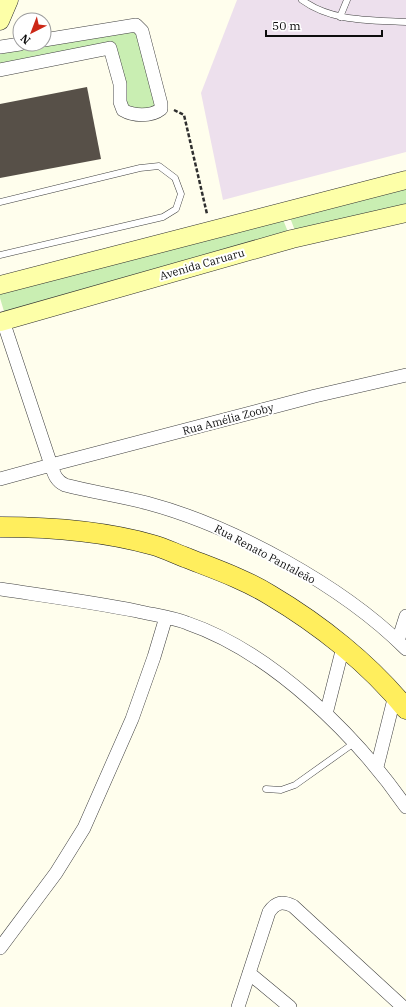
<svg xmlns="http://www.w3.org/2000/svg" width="406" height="1007" font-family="'IBM Plex Serif',serif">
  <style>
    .industrial { fill: #ede0ed }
    .green { fill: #c9eeb2 }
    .building { fill: #575048 }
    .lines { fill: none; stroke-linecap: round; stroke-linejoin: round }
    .lane-casing { stroke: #404040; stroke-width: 7 }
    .street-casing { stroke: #404040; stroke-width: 14 }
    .secondary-casing { stroke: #2f2f2f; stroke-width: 19 }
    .primary-casing { stroke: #1e1e1e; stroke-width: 21 }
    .path { stroke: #2f2f2f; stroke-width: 2.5; stroke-dasharray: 4 2; stroke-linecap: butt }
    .lane { stroke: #fff; stroke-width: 6 }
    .street { stroke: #fff; stroke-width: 13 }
    .secondary { stroke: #fdffa8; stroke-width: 18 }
    .primary { stroke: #ffee5d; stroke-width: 20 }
    .labels { text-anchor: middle; stroke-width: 4; stroke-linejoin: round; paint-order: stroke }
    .street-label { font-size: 11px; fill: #0d0d0d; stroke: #fff }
  </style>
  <rect width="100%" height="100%" fill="#fffeed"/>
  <path class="industrial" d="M237 0H406V152L223 200 201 93Z"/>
  <path class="green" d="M137 29 159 108 148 113 121 106 112 47 0 68V50Z
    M406 181V211L297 236 289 215Z
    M282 217 290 237 6 318 0 298V289Z"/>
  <path class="building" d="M87 87 101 159 0 178V104Z"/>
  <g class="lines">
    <defs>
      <path id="lane" d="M302 0C332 22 371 20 406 22
        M340 17 347 0
        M0 202 140 168 159 166 175 178 181 194 176 209 163 217 0 255
        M266 789 281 790 295 785 354 743"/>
      <path id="street" d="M0 47 20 44
        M0 70 110 48 120 84V102L123 110C133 116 151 117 161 109V104L142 31 136 25 44 40
        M3 321 51 465 315 396 406 375
        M0 479 51 465C54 474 56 481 65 485 92 492 120 496 147 503 233 526 343 586 406 649
        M0 589C46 596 92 602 137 611 154 615 171 617 187 623 272 652 356 735 406 807
        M398 641 406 616
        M326 714 343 647
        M377 767 395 695
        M0 948 56 873 84 828 132 719 154 657 166 617
        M249 973 290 1007
        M238 1007 269 912C276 902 282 901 293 906L403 1007"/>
      <path id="secondary" d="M0 21 9 0
        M0 285 406 180
        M0 322 292 239 406 213"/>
      <path id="primary" d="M0 527C51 527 104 531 153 545 164 548 176 554 187 558 215 569 244 579 270 595 319 624 370 664 406 709"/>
    </defs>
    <use href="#lane" class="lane-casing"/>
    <use href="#street" class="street-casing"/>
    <use href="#secondary" class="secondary-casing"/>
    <use href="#primary" class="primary-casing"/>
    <path class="path" d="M174 110 184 115 207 214"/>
    <use href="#lane" class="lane"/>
    <use href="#street" class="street"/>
    <use href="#secondary" class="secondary"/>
    <use href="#primary" class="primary"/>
  </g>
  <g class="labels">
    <g class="street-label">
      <text transform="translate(202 264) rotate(-16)" y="4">Avenida Caruaru</text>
      <text transform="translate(228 419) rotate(-15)" y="4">Rua Amélia Zooby</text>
      <text transform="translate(265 554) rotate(28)" y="4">Rua Renato Pantaleão</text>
    </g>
  </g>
  <g transform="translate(32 32) rotate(222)"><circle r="19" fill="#ffffff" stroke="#9e9e9e"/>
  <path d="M0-3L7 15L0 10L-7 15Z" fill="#cc2716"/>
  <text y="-6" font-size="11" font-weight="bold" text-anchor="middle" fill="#0d0d0d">N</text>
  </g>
  <path d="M266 30v6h116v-6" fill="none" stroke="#0d0d0d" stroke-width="2"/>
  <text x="272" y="30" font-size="12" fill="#0d0d0d" stroke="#ffffff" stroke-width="3" paint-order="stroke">50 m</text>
</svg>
